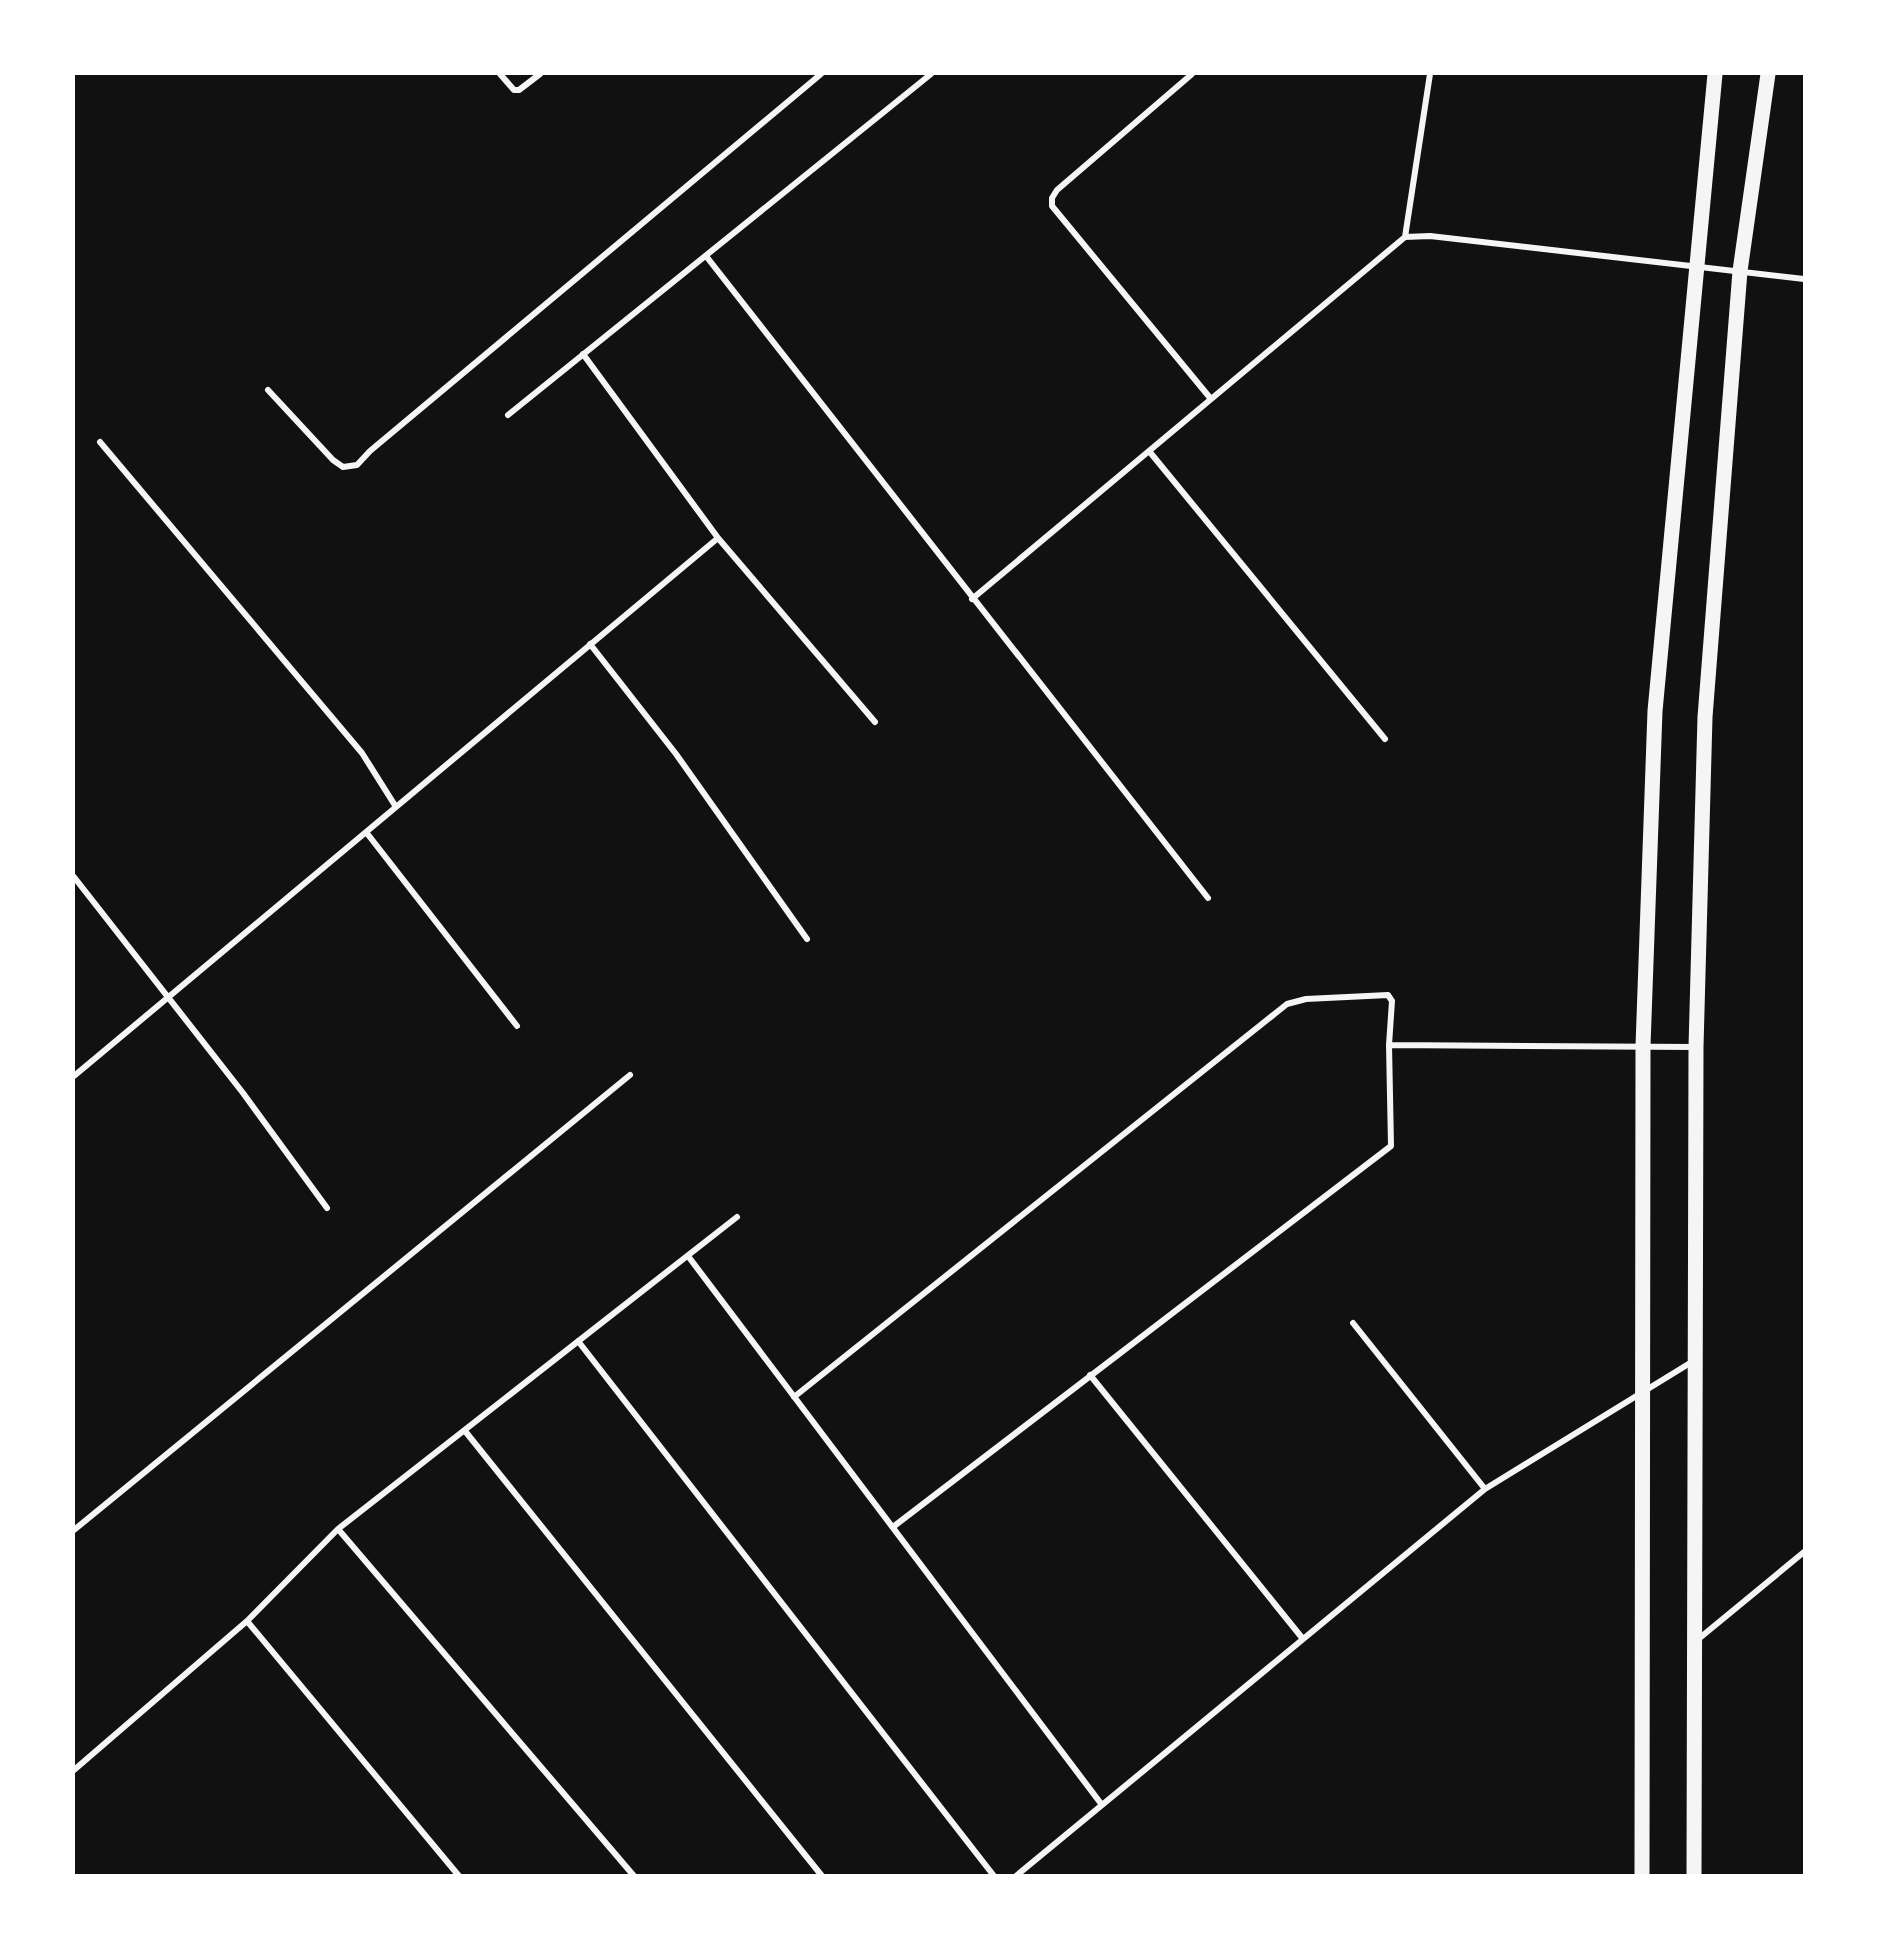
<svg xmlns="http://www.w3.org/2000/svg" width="1878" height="1949" font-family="Figtree,sans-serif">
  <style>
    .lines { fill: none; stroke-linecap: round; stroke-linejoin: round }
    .minor { stroke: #f5f5f5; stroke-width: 6 }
    .primary { stroke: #f5f5f5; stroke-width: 15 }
  </style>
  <rect width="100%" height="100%" fill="#111"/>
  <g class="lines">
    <path class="minor" d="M500 74 514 90H519L540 74
      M1192 74 1057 190 1052 198V206L1211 399
      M1405 237 1430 74
      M706 256 1208 898
      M583 354 718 538 875 722
      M268 390 333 460 343 467 357 465 370 451 821 74
      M508 415 931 74
      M100 442 362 753 396 807
      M1149 451 1385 739
      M972 599 1405 237 1430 236 1804 279
      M590 644 676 754 807 939
      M366 832 517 1026
      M74 877 243 1093 327 1208
      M1389 1045 1694 1047
      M74 1076 718 538
      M688 1256 1102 1805
      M1353 1323 1485 1489
      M578 1341 994 1876
      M1090 1375 1303 1639
      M794 1397 1287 1004 1306 999 1388 995 1392 1001 1389 1045 1391 1146 893 1527
      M465 1431 822 1876
      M338 1529 634 1876
      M74 1530 630 1075
      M247 1621 459 1876
      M1696 1641 1804 1552
      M74 1770 247 1621 338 1529 737 1217
      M1016 1876 1485 1489 1695 1360"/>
    <path class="primary" d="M1642 1876 1643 1046 1655 711 1715 74
      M1694 1876 1696 1047 1705 717 1740 271 1768 74"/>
  </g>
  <rect width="1878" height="1949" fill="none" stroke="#ffffff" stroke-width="150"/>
</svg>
